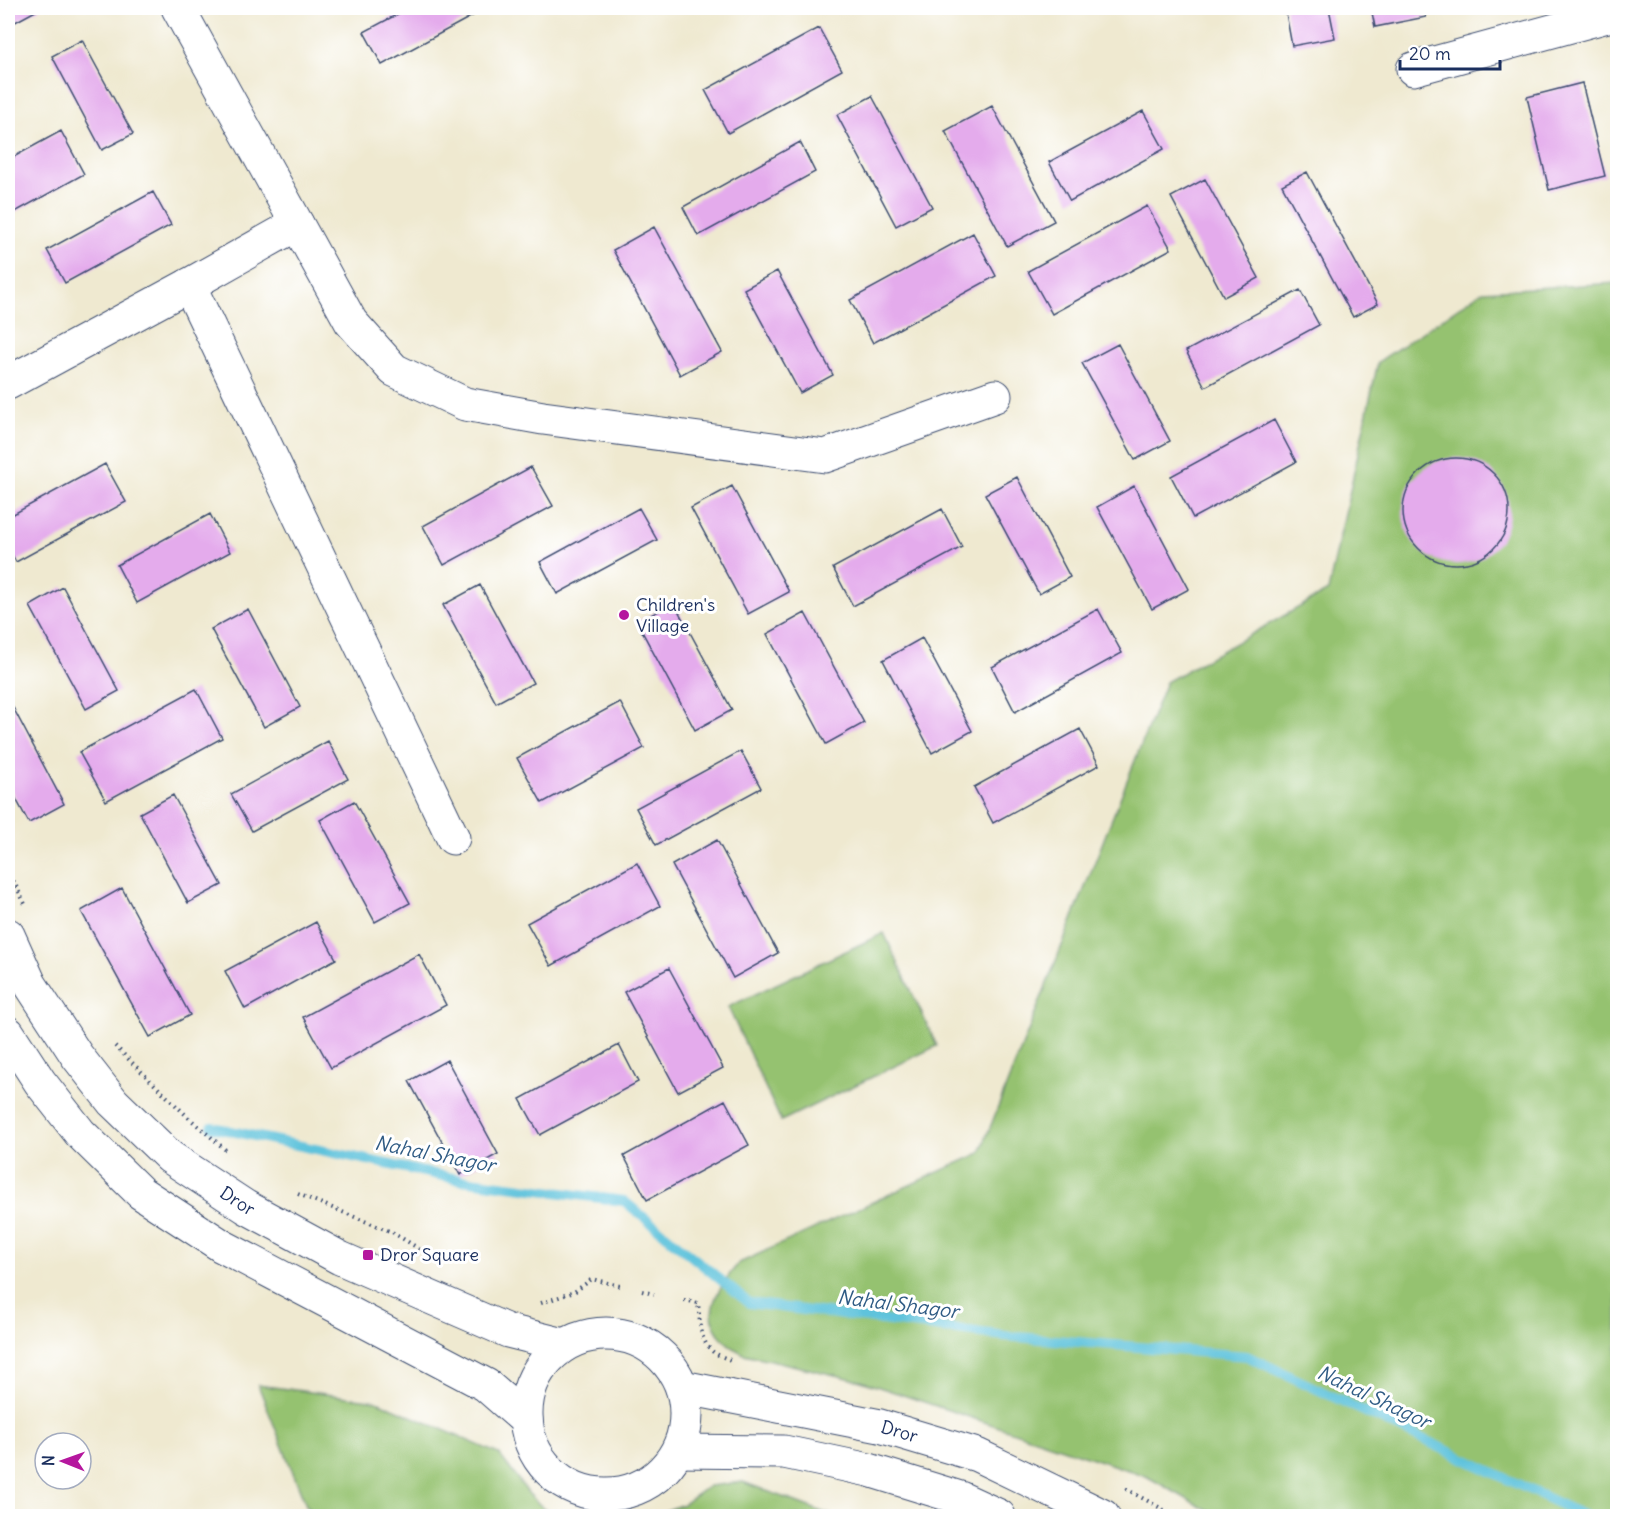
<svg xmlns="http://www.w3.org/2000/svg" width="1625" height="1524" font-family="Delius,sans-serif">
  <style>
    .green { fill: #95c270; stroke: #587867; stroke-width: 1.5 }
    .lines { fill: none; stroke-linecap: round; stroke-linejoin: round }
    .stream { stroke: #5fc3dc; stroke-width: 10 }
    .building { fill: #e4abec }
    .minor-casing { stroke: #3b4b6f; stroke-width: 35 }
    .path { stroke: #3b4b6f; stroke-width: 4; stroke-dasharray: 1.5 4.5; stroke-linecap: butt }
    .minor { stroke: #fff; stroke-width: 33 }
    .poi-dot { fill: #b5179e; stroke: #fff; stroke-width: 2 }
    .labels { text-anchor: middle; stroke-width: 6; stroke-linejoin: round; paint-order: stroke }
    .poi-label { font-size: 18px; fill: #1b2f5e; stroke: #fff; text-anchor: start }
    .street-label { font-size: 18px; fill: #1b2f5e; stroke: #fff }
    .water-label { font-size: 20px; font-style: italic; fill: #2f5b84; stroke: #fff }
  </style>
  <rect width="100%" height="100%" fill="#fff"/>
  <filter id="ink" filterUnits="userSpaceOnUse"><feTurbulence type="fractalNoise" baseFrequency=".0167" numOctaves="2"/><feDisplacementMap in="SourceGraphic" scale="12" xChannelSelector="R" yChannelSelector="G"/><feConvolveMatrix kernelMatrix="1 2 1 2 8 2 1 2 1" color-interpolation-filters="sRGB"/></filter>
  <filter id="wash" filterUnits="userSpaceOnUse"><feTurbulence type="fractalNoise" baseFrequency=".008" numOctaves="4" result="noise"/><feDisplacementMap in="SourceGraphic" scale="24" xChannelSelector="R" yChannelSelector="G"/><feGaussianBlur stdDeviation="1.35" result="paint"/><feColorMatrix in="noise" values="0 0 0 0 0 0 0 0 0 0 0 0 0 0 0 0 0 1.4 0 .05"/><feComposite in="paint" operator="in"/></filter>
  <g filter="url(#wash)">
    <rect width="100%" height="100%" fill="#efe9d0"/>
    <path class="green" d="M1617 283V1516H1217L1146 1476 861 1381 744 1354C696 1329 709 1297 739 1263L980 1153 1166 682 1328 591 1378 362 1483 291Z
      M884 933 937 1046 781 1121 728 1007Z
      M258 1385 377 1401 499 1454 529 1494 540 1505 552 1514 558 1516H315L306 1505Z
      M743 1482 833 1516H653L683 1504 709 1486Z"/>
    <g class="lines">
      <path class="stream" d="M212 1127 462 1180 624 1201 749 1303 1005 1336 1247 1356 1585 1516"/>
    </g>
    <g id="blocks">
      <path class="building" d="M8 8H41L8 26Z
        M409 8H487L382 65 364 32Z
        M1285 8H1329L1335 38 1292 46Z
        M1371 8H1424L1426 17 1375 27Z
        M819 28 842 70 728 133 705 90Z
        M82 40 133 134 102 150 52 56Z
        M1582 83 1605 176 1549 190 1527 97Z
        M872 96 932 207 896 226 837 115Z
        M992 106 1054 221 1007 246 945 131Z
        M1143 111 1164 149 1070 201 1049 162Z
        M61 131 84 174 8 216V160Z
        M800 142 815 172 698 236 683 207Z
        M1307 172 1378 304 1353 317 1282 185Z
        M1205 179 1259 278 1224 297 1171 197Z
        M153 192 171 225 65 283 47 250Z
        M1147 206 1171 249 1052 314 1028 271Z
        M654 227 722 352 680 375 613 250Z
        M973 233 996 276 873 343 850 300Z
        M777 271 833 375 800 393 744 289Z
        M1300 290 1319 325 1205 387 1186 351Z
        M1118 344 1170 441 1135 460 1082 363Z
        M1274 420 1296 462 1193 518 1171 476Z
        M1403 511a53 53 0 1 1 106 0a53 53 0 1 1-106 0Z
        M105 464 126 502 16 562 8 547V517Z
        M531 467 553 506 444 565 423 526Z
        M1017 477 1070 577 1039 594 985 494Z
        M732 486 789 592 748 614 691 508Z
        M1134 486 1189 589 1152 609 1097 507Z
        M639 508 657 540 557 594 540 562Z
        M942 509 962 547 853 606 833 568Z
        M210 514 230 552 137 603 117 565Z
        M480 585 533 683 496 703 443 605Z
        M63 587 119 691 86 709 30 606Z
        M674 603 732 710 695 730 637 622Z
        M248 609 300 707 264 727 211 629Z
        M1098 609 1122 653 1015 712 992 667Z
        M805 613 864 723 826 744 767 634Z
        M922 638 972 731 932 753 883 660Z
        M196 689 222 738 106 801 79 752Z
        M8 698 64 804 29 823 8 784Z
        M620 702 644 748 542 803 517 758Z
        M1080 729 1099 765 993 823 974 787Z
        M328 741 348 779 252 831 231 794Z
        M741 751 761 788 656 845 636 808Z
        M173 795 222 885 188 903 140 813Z
        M354 801 410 903 375 922 320 820Z
        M717 840 778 953 733 978 672 865Z
        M637 863 660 906 551 966 527 923Z
        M122 888 190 1015 150 1037 81 911Z
        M316 922 336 959 245 1009 225 971Z
        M419 954 446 1005 331 1068 303 1017Z
        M669 968 723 1068 678 1092 624 992Z
        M619 1045 638 1082 540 1135 520 1099Z
        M447 1060 498 1154 460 1175 409 1081Z
        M725 1100 749 1145 647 1200 624 1156Z"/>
    </g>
  </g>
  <g filter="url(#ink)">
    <use href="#blocks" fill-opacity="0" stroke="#3b4b6f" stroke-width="1.5"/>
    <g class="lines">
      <defs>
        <g id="minor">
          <path d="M178 8 351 322 394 370 465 404 543 418 825 456 995 396"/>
          <path d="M1413 69 1618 13"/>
          <path d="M189 285 453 838"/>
          <path d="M8 383 189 285 297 224"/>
          <path id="s1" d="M8 935 30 984 77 1056 113 1102 170 1157 246 1207 340 1258 508 1331 564 1345"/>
          <path d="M8 1033 40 1082 80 1133 141 1193 222 1246 486 1385 526 1420"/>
          <circle cx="606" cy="1414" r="80"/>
          <path id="s2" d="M682 1387 880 1426 977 1455 1085 1507 1103 1516"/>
          <path d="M678 1451 784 1452 869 1470 960 1498 999 1516"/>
        </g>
      </defs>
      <use href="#minor" class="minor-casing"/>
      <path class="path" d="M8 870 26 906
        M115 1046 189 1118 227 1151
        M298 1194 392 1232 442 1263
        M642 1291 654 1294
        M684 1300 698 1303C700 1319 699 1339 712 1351 716 1355 724 1357 730 1360
        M541 1303 574 1292 592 1279 620 1286
        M1126 1489 1175 1516"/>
      <use href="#minor" class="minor"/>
    </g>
  </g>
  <g class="poi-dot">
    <circle cx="624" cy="615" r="6"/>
    <rect x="362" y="1249" width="12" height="12" rx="3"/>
  </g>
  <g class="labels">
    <g class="poi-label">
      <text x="636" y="611">Children's<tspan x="636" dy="21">Village</tspan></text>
      <text x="380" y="1261">Dror Square</text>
    </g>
    <g class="street-label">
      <text dy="6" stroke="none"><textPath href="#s1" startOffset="358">Dror</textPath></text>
      <text dy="6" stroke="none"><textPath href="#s2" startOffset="222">Dror</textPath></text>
    </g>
    <g class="water-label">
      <text transform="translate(435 1154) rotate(11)" y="7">Nahal Shagor</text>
      <text transform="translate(898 1304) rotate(7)" y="7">Nahal Shagor</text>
      <text transform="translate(1374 1397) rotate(25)" y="7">Nahal Shagor</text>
    </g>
  </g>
  <rect width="1625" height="1524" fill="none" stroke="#fff" stroke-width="30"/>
  <g transform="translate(63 1461) rotate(271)"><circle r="28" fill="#ffffff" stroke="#a4acbf" stroke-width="1.5"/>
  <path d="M0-4.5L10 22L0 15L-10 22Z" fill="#b5179e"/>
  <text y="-9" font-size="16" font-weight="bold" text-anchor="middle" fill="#1b2f5e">N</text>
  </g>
  <path d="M1400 60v9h100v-9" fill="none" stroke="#1b2f5e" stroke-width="3"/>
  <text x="1409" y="60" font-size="18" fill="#1b2f5e" stroke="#ffffff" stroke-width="4.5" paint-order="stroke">20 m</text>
</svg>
